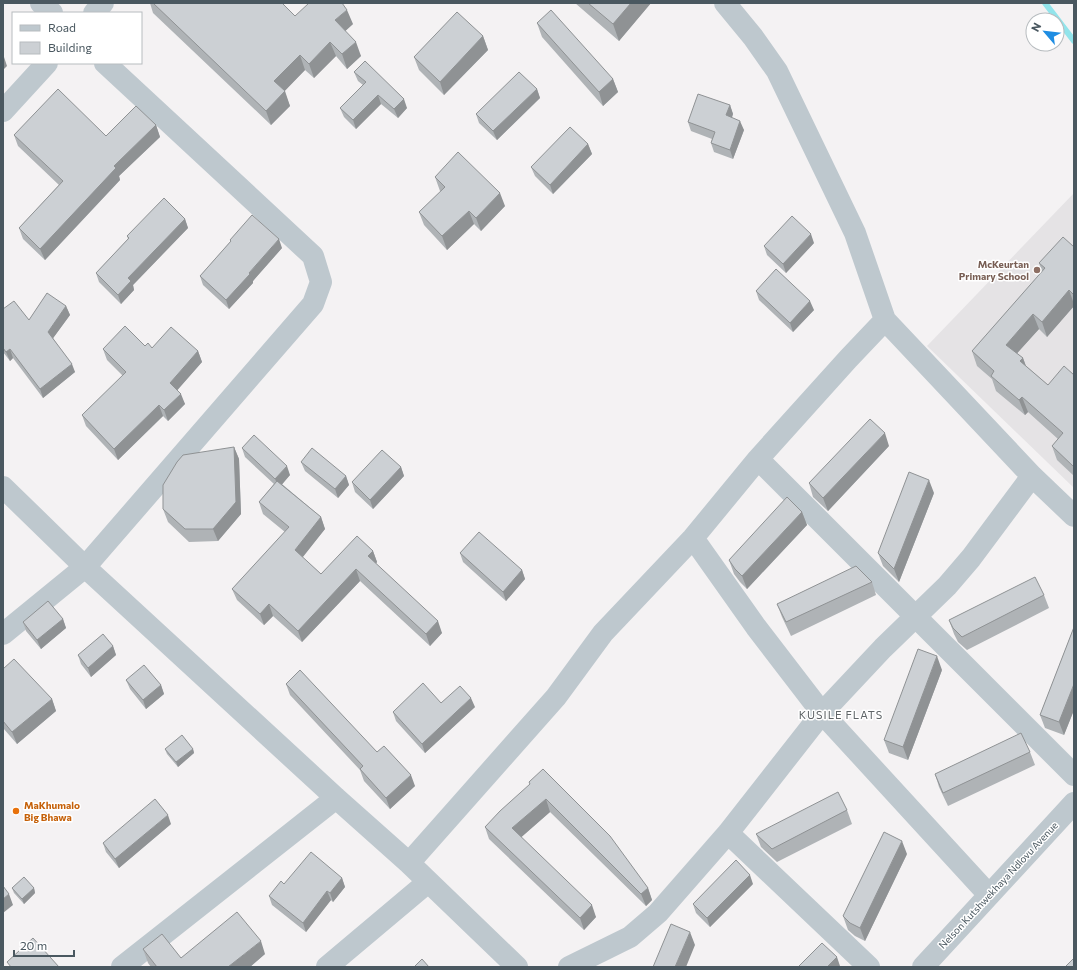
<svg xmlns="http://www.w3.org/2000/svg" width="1077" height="970" font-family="Commissioner,sans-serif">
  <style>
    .education { fill: #e5e3e5 }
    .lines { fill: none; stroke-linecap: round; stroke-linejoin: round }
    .stream { stroke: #92e4eb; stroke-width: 6 }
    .minor { stroke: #bec8ce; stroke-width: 22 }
    .wall { fill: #afb3b6 }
    .shaded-wall { fill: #8f9294 }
    .building { fill: #ccd0d4; stroke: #8f9294 }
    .education-dot { fill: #8d6e63; stroke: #fff; stroke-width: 1.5 }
    .food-dot { fill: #e8710a; stroke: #fff; stroke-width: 1.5 }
    .labels { text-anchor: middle; stroke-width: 3; stroke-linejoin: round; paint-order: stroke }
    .education-label { font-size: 10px; font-weight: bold; fill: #785e54; stroke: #fff; text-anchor: end }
    .food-label { font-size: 10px; font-weight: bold; fill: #c56008; stroke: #fff; text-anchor: start }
    .street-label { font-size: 10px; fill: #4a5860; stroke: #fff }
    .neighbourhood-label { font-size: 11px; letter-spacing: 1px; fill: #5f6467; stroke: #fff }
  </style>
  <rect width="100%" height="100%" fill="#f4f2f3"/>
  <path class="education" d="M1074 193V488L927 346Z"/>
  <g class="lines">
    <path class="stream" d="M1045 3 1074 41"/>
    <path class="minor" d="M41 3 52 13
      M725 3 753 37 777 71 855 233 885 320 1032 476 1074 516
      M94 13 103 3
      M3 111 47 63
      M758 459 1074 775
      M3 487 85 567 336 798 409 863 517 967
      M693 538 756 627 822 713 989 895
      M3 634 85 567 313 304 321 282 313 256 105 63
      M728 833 869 967
      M409 863 556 697 603 633 693 538 758 459 848 359 885 320
      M122 967 336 798
      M327 967 428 882
      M569 967 630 937 658 913 728 833 822 713 883 648 947 586 971 558 1032 476
      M923 967 1074 803"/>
  </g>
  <path class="wall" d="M150 3H282L295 16 353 24 345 31 361 56 347 69 336 56 314 78 305 70 284 91 290 106 271 125 153 13Z
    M575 3H651L619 41Z
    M537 23 613 79 618 92 603 106 542 37Z
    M483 36 488 50 444 95 419 70 414 57Z
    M354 72 407 108 398 118 381 104 356 129 344 117 340 108 363 85 358 81Z
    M537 89 540 98 497 140 479 123 476 114Z
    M730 105 733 114 732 118 744 130 733 159 714 152 711 143 712 139 691 131 688 122Z
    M156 125 160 137 119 176 120 180 45 260 23 239 19 228 59 185 18 146 14 135 106 136Z
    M588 144 592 154 553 194 535 176 531 167Z
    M435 177 505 206 481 231 474 224 447 250 424 225 419 212 441 192 440 191Z
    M185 219 188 228 133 285 134 290 121 304 99 282 96 273 128 239 127 236Z
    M230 240 282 248 253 281V283L229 309 203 285 200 276 231 241Z
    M814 243 786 273 767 255 764 246Z
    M1074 247V306L1047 337 1039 329 1017 353 1023 358 1026 366 1048 385 1074 375V476L1057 460 1052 446 1058 439 1028 412 1025 415 996 391 992 379 977 366 972 351 1042 272 1039 263Z
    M756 291 814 310 793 332 759 300Z
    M66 306 70 315 53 338 75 372 43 398 13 358 10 361 3 352V309L29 320Z
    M145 346 152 348 198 351 202 362 177 390 185 404 168 421 163 416 118 460 86 426 82 415 123 376 107 360 103 349Z
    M889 446 828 511 813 497 809 483Z
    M234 447 239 459 241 514 218 541 189 542 168 522 163 509Z
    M242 448 290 475 282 484 321 517 325 529 302 557 321 574 373 551 377 562 376 564 442 633 430 646 360 581 302 642 273 616 264 625 237 600 232 589 285 532 263 514 259 502 274 484 245 457Z
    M301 462 346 476 349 485 338 498 305 471Z
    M401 467 404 476 373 509 355 492 352 482Z
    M934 493 899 582 883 566 878 553Z
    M802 512 807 525 747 589 740 582 734 574 729 560Z
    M460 553 522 570 525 579 506 601 463 562Z
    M872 582 876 595 791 636 782 617 777 604Z
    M1044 595 1049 608 967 650 958 642 954 634 949 620Z
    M63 619 66 628 41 649 26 631 23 622Z
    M1074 627V710L1064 735 1045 728 1040 715Z
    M113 646 116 655 91 677 81 664 78 655Z
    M3 669 52 699 56 711 17 744 3 728Z
    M942 670 908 760 889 753 884 740Z
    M126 680 161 685 164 694 146 709 130 689Z
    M286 684 377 752 415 786 390 809 364 781 360 770 290 695Z
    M441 703 475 707 425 753 396 721 393 712Z
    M165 749H193L194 753 178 767 167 754Z
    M1030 752 1035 765 948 806 939 787 935 774Z
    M529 782 648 888 652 900 646 906 550 812 521 837 596 917 584 930 489 839 485 827 530 785Z
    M847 810 852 824 777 862 761 847 756 834Z
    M171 824 119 868 106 852 103 843Z
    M907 854 865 941 855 936 848 930 843 916Z
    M342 878 345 887 333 902 331 900 306 932 272 905 269 896 284 884Z
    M753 884 710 927 696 913 693 904Z
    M12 888H34L35 893 24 904 14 893Z
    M143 949 181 958 265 954 250 967H151L148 963Z"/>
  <path class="shaded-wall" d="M631 3H651L619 41 613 24Z
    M347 10 353 24 341 35 335 20Z
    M483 36 488 50 444 95 440 82Z
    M330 42 336 56 314 78 309 64Z
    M356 42 361 56 347 69 342 54Z
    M300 55 305 70 280 96 274 81Z
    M4 57 7 66 3 70V58Z
    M613 79 618 92 603 106 599 92Z
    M537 89 540 98 497 140 493 131Z
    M285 91 290 106 271 125 266 111Z
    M378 95 381 104 356 129 353 120Z
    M404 99 407 108 398 118 394 109Z
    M730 105 733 114 729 124 726 115Z
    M740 121 744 130 733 159 730 150Z
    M156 125 160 137 119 176 120 180 45 260 40 249 114 166Z
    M588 144 592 154 553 194 550 185Z
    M500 193 505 206 481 231 476 218Z
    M469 211 474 224 447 250 442 236Z
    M185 219 188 228 133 285 134 290 121 304 118 295 128 278Z
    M811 234 814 243 786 273 783 264Z
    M279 239 282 248 253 281V283L229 309 226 300Z
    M1069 290 1074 304V306L1047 337 1042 322Z
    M810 301 814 310 793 332 790 323Z
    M66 306 70 315 51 341 48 332Z
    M1033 314 1039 329 1012 359 1006 345Z
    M10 349 13 358 10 361 6 352Z
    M198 351 202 362 174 394 170 383Z
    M1023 358 1028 372 1020 361Z
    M72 364 75 372 43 398 40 389Z
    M181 394 185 404 168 421 164 410Z
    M1022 397 1028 412 1025 415 1019 400Z
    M159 405 163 416 118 460 114 449Z
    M885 433 889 446 828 511 823 498Z
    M234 447 239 459 241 514 218 541 213 529Z
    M287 466 290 475 279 488 275 479Z
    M401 467 404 476 373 509 370 500Z
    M346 476 349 485 338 498 335 489Z
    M929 480 934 493 899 582 894 569Z
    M802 512 807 525 747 589 742 576Z
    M321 517 325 529 299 562 295 550Z
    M373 551 377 562 372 568 368 556Z
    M356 569 360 581 302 642 298 631Z
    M522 570 525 579 506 601 503 592Z
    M269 604 273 616 264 625 260 614Z
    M63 619 66 628 41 649 37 640Z
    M438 621 442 633 430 646 426 634Z
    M113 646 116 655 91 677 88 668Z
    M937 656 942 670 908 760 903 747Z
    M1074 684V710L1064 735 1059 722Z
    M161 685 164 694 146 709 143 700Z
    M471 698 475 707 425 753 422 744Z
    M52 699 56 711 17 744 12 732Z
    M193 749 194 753 178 767 176 762Z
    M411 775 415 786 390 809 386 798Z
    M546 799 550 812 517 841 512 828Z
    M168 815 171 824 119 868 115 859Z
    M902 841 907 854 865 941 860 928Z
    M750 875 753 884 710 927 707 918Z
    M342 878 345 887 333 902 330 893Z
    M34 888 35 893 24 904 22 899Z
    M648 888 652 900 646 906 641 894Z
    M327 891 331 900 306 932 303 923Z
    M9 894 13 905 3 913V899Z
    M592 905 596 917 584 930 580 918Z
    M690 932 695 945 686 967H675Z
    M261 941 265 954 250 967H228Z
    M837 957 840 966 839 967H827Z"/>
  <path class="building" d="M153 3H282L295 16 309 3H342L347 10 335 20 356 42 342 54 330 42 309 64 300 55 274 81 285 91 266 111Z
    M588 3H631L613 24Z
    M551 10 613 79 599 92 537 23Z
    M457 12 483 36 440 82 414 57Z
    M365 61 404 99 394 109 378 95 353 120 340 108 366 82 354 72Z
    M519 72 537 89 493 131 476 114Z
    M58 89 106 136 136 106 156 125 114 166 116 168 40 249 19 228 63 181 14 135Z
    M698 94 730 105 726 115 740 121 730 150 711 143 715 132 688 122Z
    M570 127 588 144 550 185 531 167Z
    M458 152 500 193 476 218 469 211 442 236 419 212 445 187 435 177Z
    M164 198 185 219 128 278 131 281 118 295 96 273 129 238 127 236Z
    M252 215 279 239 249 273 250 274 226 300 200 276 231 241 230 240Z
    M792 216 811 234 783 264 764 246Z
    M1063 237 1074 247V295L1069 290 1042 322 1033 314 1006 345 1023 358 1020 361 1048 385 1064 366 1074 375V467L1052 446 1063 433 1022 397 1019 400 991 376 994 371 972 351 1045 268 1039 263Z
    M776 269 810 301 790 323 756 291Z
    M47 293 66 306 48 332 72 364 40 389 10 349 6 352 3 348V309L14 301 29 320Z
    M125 326 145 346 148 343 152 348 171 327 198 351 170 383 181 394 164 410 159 405 114 449 82 415 126 372 103 349Z
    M870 419 885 433 823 498 809 483Z
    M254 435 287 466 275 479 242 448Z
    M234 447 236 502 213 529H185L163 509V485L177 462 183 455Z
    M312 448 346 476 335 489 301 462Z
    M382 450 401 467 370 500 352 482Z
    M909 472 929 480 894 569 878 553Z
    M277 481 321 517 295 550 321 574 357 536 373 551 368 556 438 621 426 634 356 569 298 631 269 604 260 614 232 589 289 527 259 502Z
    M787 497 802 512 742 576 735 569 729 560Z
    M479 532 522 570 503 592 460 553Z
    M856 566 872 582 786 622 777 604Z
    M1035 577 1044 595 962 637 953 628 949 620Z
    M48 601 63 619 37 640 23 622Z
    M1074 627V684L1059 722 1040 715Z
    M103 634 113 646 88 668 78 655Z
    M918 649 937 656 903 747 884 740Z
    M14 659 52 699 12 732 3 721V669Z
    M144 665 161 685 143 700 126 680Z
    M300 670 377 752 384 746 411 775 386 798 360 769 363 766 286 684Z
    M423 683 441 703 460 686 471 698 422 744 393 712Z
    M1021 733 1030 752 943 793 935 774Z
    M182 735 193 749 176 762 165 749Z
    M543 769 610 836 648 888 641 894 546 799 512 828 592 905 580 918 485 827 500 811 530 784 529 782Z
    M838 792 847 810 772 849 756 834Z
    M155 799 168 815 115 859 103 843Z
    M884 832 902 841 860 928 850 923 843 916Z
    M311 852 342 878 330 893 327 891 303 923 269 896 281 881 284 884Z
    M736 860 750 875 707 918 693 904Z
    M24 877 34 888 22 899 12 888Z
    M3 886 9 894 3 899Z
    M237 912 261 941 228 967H157L143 949 162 934 181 958Z
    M671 924 690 932 675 967H653Z
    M33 938 59 967H11L7 962Z
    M822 943 837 957 827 967H798Z
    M1074 958V967H1065Z
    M422 959 429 967H414Z"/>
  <circle class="education-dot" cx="1037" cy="270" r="4"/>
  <circle class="food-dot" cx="16" cy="811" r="4"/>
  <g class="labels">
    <g class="education-label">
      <text x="1029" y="268">McKeurtan<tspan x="1029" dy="12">Primary School</tspan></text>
    </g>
    <g class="food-label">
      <text x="24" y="809">MaKhumalo<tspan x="24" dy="12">Big Bhawa</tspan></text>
    </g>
    <g class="street-label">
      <text transform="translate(998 885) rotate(-47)" y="4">Nelson Kutshwekhaya Ndlovu Avenue</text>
    </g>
    <g class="neighbourhood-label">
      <text x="841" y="719">KUSILE FLATS</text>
    </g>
  </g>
  <rect width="1077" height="970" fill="none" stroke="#4a5860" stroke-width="8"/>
  <rect x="12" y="12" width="130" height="52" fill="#ffffff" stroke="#b7bcbf"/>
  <rect x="20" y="25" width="20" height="6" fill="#bec8ce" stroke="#b7bcbf"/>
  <text x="48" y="32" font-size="12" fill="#4a5860">Road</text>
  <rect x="20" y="42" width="20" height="12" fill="#ccd0d4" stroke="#b7bcbf"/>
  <text x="48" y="52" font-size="12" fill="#4a5860">Building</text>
  <g transform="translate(1045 32) rotate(298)"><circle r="19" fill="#ffffff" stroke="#b7bcbf"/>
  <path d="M0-3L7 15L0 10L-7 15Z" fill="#1f8de2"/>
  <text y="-6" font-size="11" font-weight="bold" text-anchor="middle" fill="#4a5860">N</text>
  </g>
  <path d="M14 950v6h60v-6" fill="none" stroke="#4a5860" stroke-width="2"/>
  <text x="20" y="950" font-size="12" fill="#4a5860" stroke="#ffffff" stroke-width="3" paint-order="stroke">20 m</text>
</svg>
